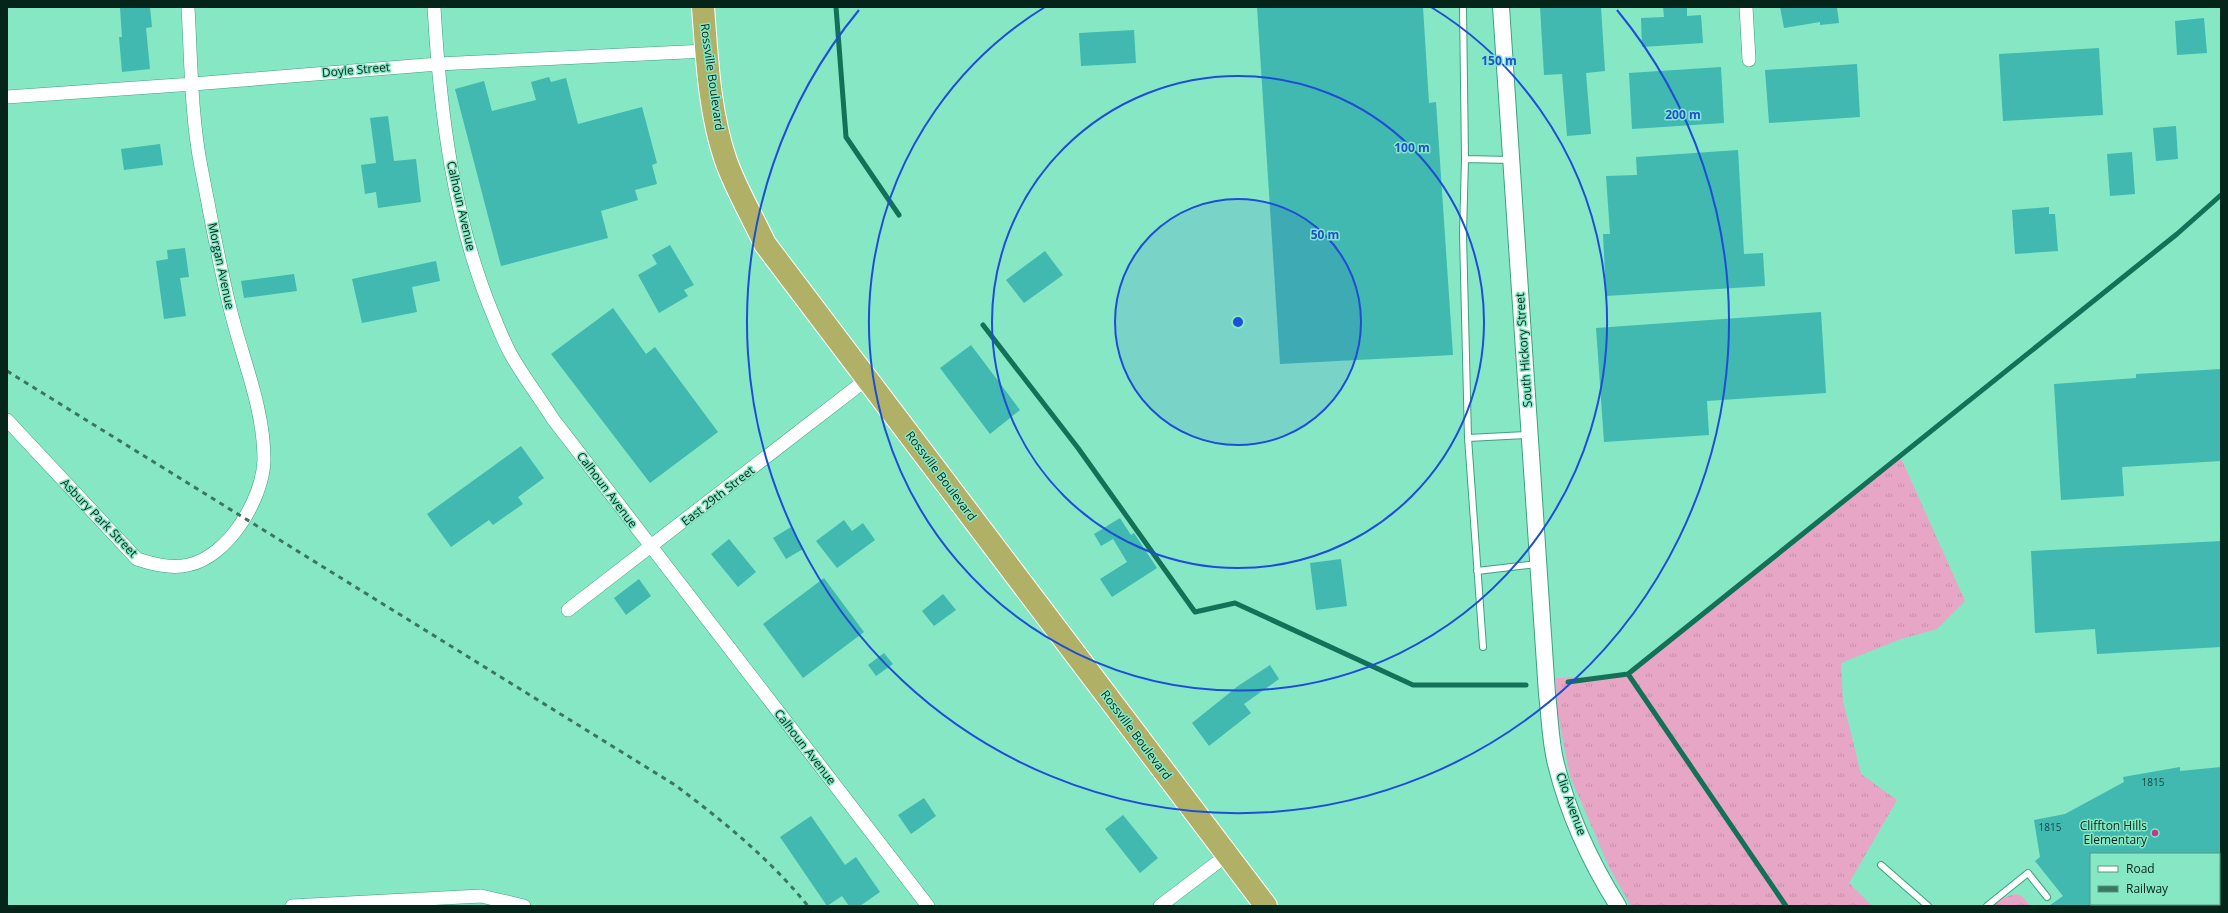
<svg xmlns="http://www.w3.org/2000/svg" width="2228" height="913" font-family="'Open Sans',sans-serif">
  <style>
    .grass { fill: url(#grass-tufts) }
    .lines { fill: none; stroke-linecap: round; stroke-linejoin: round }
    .stream { stroke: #127157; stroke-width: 5 }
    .building { fill: #41b8b0 }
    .service-casing { stroke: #3ca181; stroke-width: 8 }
    .minor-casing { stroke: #3ca181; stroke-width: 14 }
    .tertiary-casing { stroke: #3ca181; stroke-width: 18 }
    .trunk-casing { stroke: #fff; stroke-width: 24 }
    .service { stroke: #fff; stroke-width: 6 }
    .minor { stroke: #fff; stroke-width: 13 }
    .tertiary { stroke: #fff; stroke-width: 16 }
    .trunk { stroke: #b0b066; stroke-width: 22 }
    .rail { stroke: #3b7662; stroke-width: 3; stroke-dasharray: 5 5; stroke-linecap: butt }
    .ring { fill: none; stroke: #1d4ed8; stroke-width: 2 }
    .poi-dot { fill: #bc3b85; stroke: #86e7c5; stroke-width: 1.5 }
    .labels { text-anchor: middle; stroke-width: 3; stroke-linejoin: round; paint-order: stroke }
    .number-label { font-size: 10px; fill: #144a40 }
    .street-label { font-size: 12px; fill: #05251b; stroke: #86e7c5 }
    .poi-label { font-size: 12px; fill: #05251b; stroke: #86e7c5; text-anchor: end }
    .centre { fill: #1d4ed8; stroke: #86e7c5; stroke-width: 2 }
    .ring-label { font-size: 12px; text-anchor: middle; font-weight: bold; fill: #1d4ed8; stroke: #86e7c5; stroke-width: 3; stroke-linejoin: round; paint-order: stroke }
  </style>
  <defs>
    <pattern id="grass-tufts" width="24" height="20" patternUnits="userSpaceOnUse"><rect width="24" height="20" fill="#e7a6c5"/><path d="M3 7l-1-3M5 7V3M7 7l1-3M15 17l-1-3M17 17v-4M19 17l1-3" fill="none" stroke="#c58fa9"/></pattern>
  </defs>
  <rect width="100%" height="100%" fill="#86e7c5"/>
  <path class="grass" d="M1901 458 1965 601 1937 629 1901 639 1841 663 1843 701 1861 774 1897 800 1849 883 1872 906H1631L1609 867 1570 776 1557 710 1556 678 1630 675Z
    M2015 894 2022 896 2030 906H1991L2000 899Z"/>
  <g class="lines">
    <path class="stream" d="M836 7 846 137 899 215
      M983 325 1078 448 1195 612 1235 603 1413 685H1526
      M1628 674 1786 906
      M1568 682 1628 674 2177 234 2221 195"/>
  </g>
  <path class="building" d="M127 7H150L152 27 146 28 150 69 122 72 119 37H122L120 8Z
    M1257 7H1423L1429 103 1436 102 1453 355 1280 364Z
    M1540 7H1601L1605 71 1586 73 1591 134 1567 136 1562 74 1544 75Z
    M1663 7H1687V16L1701 15 1703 43 1642 47 1641 18 1664 17Z
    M1780 7H1837L1839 23 1820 25V22L1784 28Z
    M2204 18 2207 53 2177 55 2175 21Z
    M1134 30 1136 63 1081 66 1079 33Z
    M2099 48 2103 115 2003 121 1999 54Z
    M1857 64 1860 117 1769 123 1765 70Z
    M1721 67 1724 123 1632 129 1629 73Z
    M549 77 551 82 566 78 578 124 642 107 657 163 652 165 657 184 635 190 638 200 601 211 608 238 501 266 455 89 484 81 492 111 536 100 531 82Z
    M388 116 394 161 416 159 421 202 378 208 376 192 365 194 361 165 376 163 370 118Z
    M2176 126 2178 159 2156 161 2153 128Z
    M160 144 163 165 124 170 121 149Z
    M1738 150 1744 254 1763 253 1765 286 1606 296 1603 234H1610L1606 176 1637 175 1636 157Z
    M2132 152 2135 194 2110 196 2107 154Z
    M2049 207V214H2055L2058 251 2015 254 2012 210Z
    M670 245 694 285 684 290 688 296 659 313 638 275 657 264 652 255Z
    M185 248 189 277 180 278 186 316 164 319 156 261 168 259 167 250Z
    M1045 251 1063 275 1024 303 1006 280Z
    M436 261 440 281 412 287 417 312 362 323 352 279Z
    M294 274 297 291 244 298 241 281Z
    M613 308 646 354 655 347 718 432 650 483 551 354Z
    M1821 312 1826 393 1707 401 1709 435 1604 442 1596 328Z
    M971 345 1020 410 990 434 940 368Z
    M2221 369V461L2122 467 2124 496 2061 500 2054 384 2136 378V374Z
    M521 446 544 478 518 497 523 504 493 525 489 520 451 547 427 514Z
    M1120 518 1131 535 1134 533 1157 568 1112 597 1100 579 1127 562 1113 539 1101 546 1094 534Z
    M844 520 852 531 863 523 875 540 837 568 816 541Z
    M791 527 803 549 786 559 773 538Z
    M729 539 756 572 738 587 711 554Z
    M2221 541V647L2097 654 2095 629 2035 633 2031 551Z
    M1341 559 1347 606 1316 610 1310 563Z
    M824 578 864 632 803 678 763 624Z
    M639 579 651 596 626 615 614 598Z
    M943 594 956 610 934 626 922 611Z
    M884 653 893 664 876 676 868 665Z
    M1270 665 1279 679 1244 704 1251 713 1209 746 1192 723 1238 686Z
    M2180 767V771L2221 767V854H2091V906H2049L2063 896 2035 861 2040 857 2034 820 2065 814 2124 782 2123 777Z
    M924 798 936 816 911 834 898 815Z
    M1123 815 1158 858 1140 873 1105 829Z
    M811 816 845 865 856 857 880 892 860 906H849L842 896 827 906 780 837Z"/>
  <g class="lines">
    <defs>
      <path id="service" d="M1463 7 1465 159 1463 234 1468 438 1483 647
        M1465 159 1510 160
        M1468 438 1528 435
        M1477 571 1537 564
        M1881 865 1928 906
        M1987 906 2028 873 2047 897"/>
      <path id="minor" d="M434 7C440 112 453 220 494 317 499 329 504 342 510 353 523 376 539 397 553 419L928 906
        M1746 7 1749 60
        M7 97 193 84 438 64 706 51
        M7 420 137 559C153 564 171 569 188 565 228 557 263 499 264 460 264 406 241 356 229 304 218 259 210 212 201 167 191 115 191 60 188 7
        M568 610 867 379
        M292 906 481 896 524 906
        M1160 906 1227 855"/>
      <path id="tertiary" d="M1501 7 1547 694C1550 716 1550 741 1556 764 1568 813 1591 863 1618 906"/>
      <path id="trunk" d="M703 7C707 58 709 112 726 161 736 189 752 216 765 244L1266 906"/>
    </defs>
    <use href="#service" class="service-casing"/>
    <use href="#minor" class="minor-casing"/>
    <use href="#tertiary" class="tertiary-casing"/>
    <use href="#trunk" class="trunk-casing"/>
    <use href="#service" class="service"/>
    <use href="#minor" class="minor"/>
    <use href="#tertiary" class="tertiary"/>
    <use href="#trunk" class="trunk"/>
    <path class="rail" d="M7 371 675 785C723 821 770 859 808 906"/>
  </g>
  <circle cx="1238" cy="322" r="123" fill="#1d4ed8" fill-opacity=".12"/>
  <g class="ring">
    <circle cx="1238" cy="322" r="123"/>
    <circle cx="1238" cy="322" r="246"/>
    <path d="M1431 7A369 369 0 1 1 1045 7"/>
    <path d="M1617 10A491 491 0 1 1 859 10"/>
  </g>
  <circle class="poi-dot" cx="2155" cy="833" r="4"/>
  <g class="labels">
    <g class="number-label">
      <text x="2153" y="786">1815</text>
      <text x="2050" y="831">1815</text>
    </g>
    <g class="street-label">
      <text transform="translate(356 70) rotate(-5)" y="4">Doyle Street</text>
      <text transform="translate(712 77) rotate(82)" y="4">Rossville Boulevard</text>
      <text transform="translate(461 206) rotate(77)" y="4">Calhoun Avenue</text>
      <text transform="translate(221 266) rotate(78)" y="4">Morgan Avenue</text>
      <text transform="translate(1524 350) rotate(-94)" y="4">South Hickory Street</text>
      <text transform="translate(941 476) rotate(53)" y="4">Rossville Boulevard</text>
      <text transform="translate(607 490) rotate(53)" y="4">Calhoun Avenue</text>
      <text transform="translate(718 496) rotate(-38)" y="4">East 29th Street</text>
      <text transform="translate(99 518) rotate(46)" y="4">Asbury Park Street</text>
      <text transform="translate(1136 735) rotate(53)" y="4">Rossville Boulevard</text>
      <text transform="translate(805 747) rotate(52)" y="4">Calhoun Avenue</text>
      <text transform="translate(1571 804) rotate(70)" y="4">Clio Avenue</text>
    </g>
    <g class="poi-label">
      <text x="2147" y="830">Cliffton Hills<tspan x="2147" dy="14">Elementary</tspan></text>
    </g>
  </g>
  <circle cx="1238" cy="322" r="6" class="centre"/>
  <g class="ring-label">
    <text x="1499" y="65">150 m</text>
    <text x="1683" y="119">200 m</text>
    <text x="1412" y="152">100 m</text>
    <text x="1325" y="239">50 m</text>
  </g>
  <rect width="2228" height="913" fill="none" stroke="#05251b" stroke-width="16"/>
  <rect x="2090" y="853" width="130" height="52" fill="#86e7c5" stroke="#529981"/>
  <rect x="2098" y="866" width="20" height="6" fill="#ffffff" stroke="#529981"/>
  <text x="2126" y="873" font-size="12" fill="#05251b">Road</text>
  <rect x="2098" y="886" width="20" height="6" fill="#3b7662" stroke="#529981"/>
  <text x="2126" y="893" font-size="12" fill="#05251b">Railway</text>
</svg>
